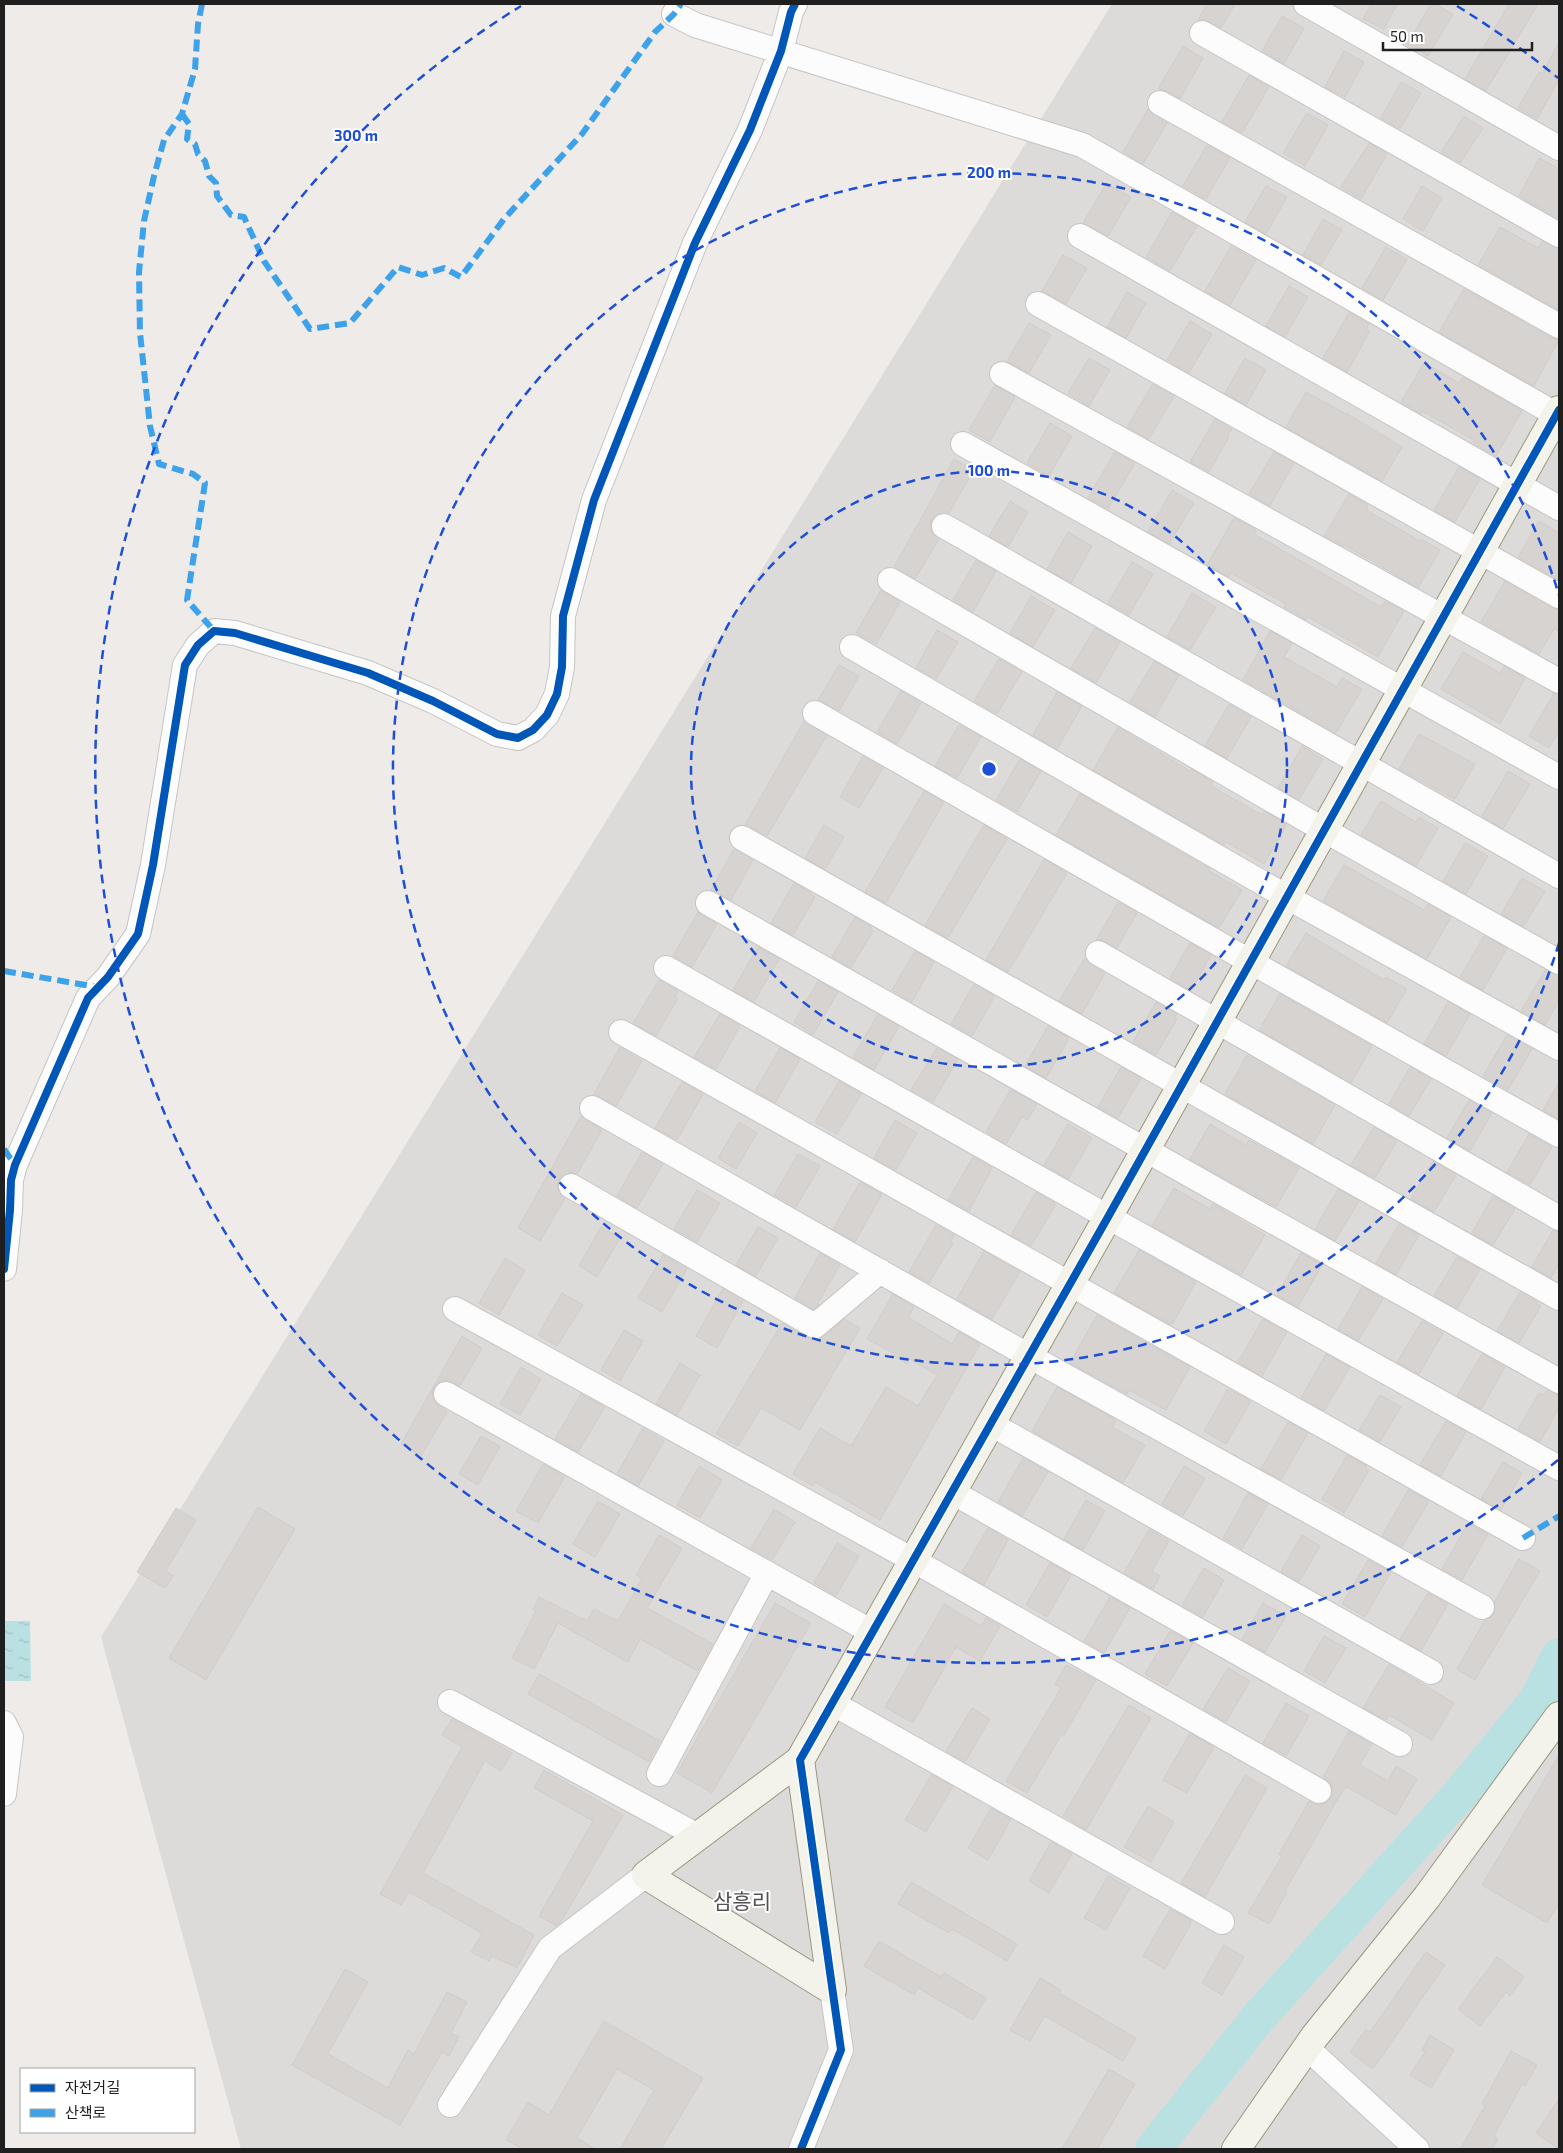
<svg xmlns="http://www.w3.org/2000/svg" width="1563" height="2153" font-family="'Exo 2','Noto Sans KR',sans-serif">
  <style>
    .residential { fill: #dddbd9 }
    .water { fill: url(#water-ripples) }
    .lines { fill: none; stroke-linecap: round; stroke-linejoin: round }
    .river { stroke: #bae1e2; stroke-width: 36 }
    .building { fill: #d6d3d1; stroke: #d1ccc9 }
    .street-casing { stroke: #c6c5c4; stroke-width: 26 }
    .secondary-casing { stroke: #99977f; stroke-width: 30 }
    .street { stroke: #fcfcfc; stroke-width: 24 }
    .secondary { stroke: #f4f3eb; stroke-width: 28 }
    .quiet { stroke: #3da2ea; stroke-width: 6; stroke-dasharray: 12 6; stroke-linecap: butt }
    .cycleway-casing { stroke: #fff; stroke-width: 11 }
    .cycleway { stroke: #0057b8; stroke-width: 8 }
    .ring { fill: none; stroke: #1d4ed8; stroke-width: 2.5; stroke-dasharray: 9 6 }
    .labels { text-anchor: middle; stroke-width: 4; stroke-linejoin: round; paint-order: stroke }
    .quarter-label { font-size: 21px; fill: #525252; stroke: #fff }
    .centre { fill: #1d4ed8; stroke: #fff; stroke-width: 2.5 }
    .ring-label { font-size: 15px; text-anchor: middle; font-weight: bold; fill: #1d4ed8; stroke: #fff; stroke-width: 4; stroke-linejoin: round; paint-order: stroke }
  </style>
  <defs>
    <pattern id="water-ripples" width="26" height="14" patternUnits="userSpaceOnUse" patternTransform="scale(1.25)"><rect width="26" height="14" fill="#bae1e2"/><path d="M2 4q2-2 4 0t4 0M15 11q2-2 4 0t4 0" fill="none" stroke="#9fc1c1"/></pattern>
  </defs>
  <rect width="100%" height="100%" fill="#eeebe8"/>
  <path class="residential" d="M1112 4H1559V2149H241L101 1637Z"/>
  <path class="water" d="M4 1621H30L31 1681H4Z"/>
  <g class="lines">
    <path class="river" d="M1153 2149 1258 2018 1460 1794 1537 1700 1559 1656"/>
  </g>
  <path class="building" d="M1207 4H1235L1221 28 1208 21 1198 20Z
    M1371 4H1397L1384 29 1363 19Z
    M1431 4H1435L1453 14 1428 56 1407 44Z
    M1509 4H1538L1486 91 1465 79Z
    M1282 16 1304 28 1284 64 1262 51Z
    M1559 42V80L1537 119 1518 108 1539 72 1542 74Z
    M1183 46 1203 58 1180 99 1167 91 1159 89V87Z
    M1344 51 1364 62 1345 97 1325 87Z
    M1249 75 1269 87 1242 133 1222 122Z
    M1401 82 1421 93 1400 129 1381 118Z
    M1148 109 1153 115 1167 123 1143 164 1123 152Z
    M1307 113 1328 125 1305 166 1283 153Z
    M1464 116 1483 128 1460 163 1441 152Z
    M1369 143 1387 154 1361 199 1341 187Z
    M1207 145 1230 158 1206 199 1183 186Z
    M1539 158 1559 169V219L1519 196Z
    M1106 184 1131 197 1108 236 1083 223Z
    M1266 186 1287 197 1266 234 1245 222Z
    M1422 186 1442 198 1423 231 1403 219Z
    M1172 212 1197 226 1170 271 1146 257Z
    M1323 219 1342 230 1321 265 1303 255Z
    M1500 227 1538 248 1542 241 1559 249V310L1478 265Z
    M1231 246 1256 260 1230 305 1205 291Z
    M1386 247 1407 259 1383 300 1362 288Z
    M1063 255 1087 268 1066 304 1042 291Z
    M1289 286 1308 297 1285 337 1266 326Z
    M1464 289 1552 338 1559 340 1534 386 1439 332Z
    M1127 292 1146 303 1126 338 1107 327Z
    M1349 313 1369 324 1366 329 1370 331 1347 372 1323 358Z
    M1190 321 1212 334 1189 373 1167 360Z
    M1029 323 1051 335 1029 373 1007 361Z
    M1089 358 1110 370 1089 406 1068 393Z
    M1245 358 1266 370 1246 405 1225 393Z
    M1424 363 1459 383 1463 377 1522 411 1496 456 1473 443 1474 440 1422 411 1421 414 1401 402Z
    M1153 384 1174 396 1149 439 1127 427Z
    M995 385 1015 397 990 442 969 430Z
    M1306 392 1346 414V413L1402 447 1382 481 1286 427Z
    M1215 419 1232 429 1227 436 1229 437 1209 472 1190 462Z
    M1050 423 1072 436 1049 476 1027 463Z
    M1115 452 1135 463 1108 509 1088 498Z
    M1274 452 1294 463 1270 506 1249 494Z
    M954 459 974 470 949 513 938 514 932 520 930 527 932 532 939 539 915 579 894 567Z
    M1459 467 1480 479 1455 522 1434 510Z
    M1172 490 1194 503 1169 544 1148 532Z
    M1349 494 1368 505 1366 510 1420 541 1421 539 1440 550 1418 588 1344 545 1343 546 1324 536Z
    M1010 501 1028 512 1008 547 989 536Z
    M1234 518 1256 530 1254 534 1381 607 1385 601 1404 611 1378 657 1308 617 1306 620 1284 607 1286 604 1231 573 1229 577 1207 565Z
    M1539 521 1559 533V580L1518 557Z
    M1068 532 1092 546 1071 583 1047 569Z
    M976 560 996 571 973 612 953 600Z
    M1132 562 1153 574 1129 615 1108 603Z
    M1505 581 1552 608 1559 610V632L1554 629 1539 654 1481 622Z
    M881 590 900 602 876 644 856 633Z
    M1192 593 1216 607 1190 650 1167 637Z
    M1031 596 1055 610 1033 647 1010 633Z
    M1095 628 1120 642 1096 683 1071 668Z
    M937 630 958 642 936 679 916 668Z
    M1270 631 1292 643 1284 657 1337 687 1342 678 1362 689 1336 733 1243 680Z
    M1463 652 1500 673 1504 666 1525 678 1500 724 1441 689Z
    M999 659 1022 672 997 714 974 701Z
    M1154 661 1179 675 1155 717 1130 702Z
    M839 665 859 676 839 711 818 700Z
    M901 691 921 703 897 744 877 732Z
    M1057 692 1082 706 1057 749 1033 735Z
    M1554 693 1559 695V731L1549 748 1529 736Z
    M1229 704 1251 717 1227 758 1205 746Z
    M804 721 827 735 767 836 745 825Z
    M959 725 981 737 957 778 935 766Z
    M1118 727 1190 771 1191 769 1213 782 1211 786 1262 815 1264 811 1285 823 1286 826 1264 864 1226 842 1224 845 1093 770Z
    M1419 734 1475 764 1455 799 1399 769Z
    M1302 746 1323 759 1299 800 1278 788Z
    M863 756 883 768 859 808 840 797Z
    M1020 759 1041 771 1017 812 996 800Z
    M1508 771 1530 784 1503 829 1482 816Z
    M924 791 943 802V804L886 903 865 892Z
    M1080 794 1210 869 1209 871 1242 890 1219 928 1056 835Z
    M1381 801 1416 822 1419 817 1438 828 1416 866 1361 835Z
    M824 825 844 837 825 869 805 858Z
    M984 825 1007 839 948 938 925 925Z
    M1465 843 1488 856 1466 894 1443 881Z
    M734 849 753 860 731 900 711 890Z
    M1044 859 1067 873 1008 972 986 960Z
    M1344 865 1424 910 1428 904 1451 917 1427 959 1323 901Z
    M1522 878 1545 891 1524 926 1501 914Z
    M794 883 811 893 810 894 815 897 793 935 771 923Z
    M1118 902 1137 913 1117 948 1104 941 1096 940Z
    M698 912 717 924 692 967 673 956Z
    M855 917 872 927 870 929 873 931 851 968 832 957Z
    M1306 933 1384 980 1386 977 1407 989 1387 1023 1286 966Z
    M1484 936 1507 948 1483 990 1460 977Z
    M1190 943 1211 955 1191 991 1170 978Z
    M758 947 779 959 754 1002 733 990Z
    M915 951 934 962 912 1002 892 990Z
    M1085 958 1091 965 1105 973 1082 1014 1059 1001Z
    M1545 970 1559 976V1001L1545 1025 1521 1011Z
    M659 980 678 991 675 996 678 998 656 1036 633 1023Z
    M818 981 838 992 813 1035 794 1022Z
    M974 984 995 996 972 1036 951 1024Z
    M1280 994 1372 1046 1351 1083 1259 1030Z
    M1156 1002 1177 1014 1175 1018 1177 1019 1156 1055 1133 1042Z
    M1448 1002 1470 1014 1446 1056 1424 1044Z
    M720 1014 740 1026 716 1069 694 1057Z
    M878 1014 899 1026 874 1070 853 1057Z
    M1048 1026 1068 1037V1040L1046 1078 1025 1066Z
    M1507 1035 1532 1049 1508 1090 1483 1076Z
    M620 1047 642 1061 616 1106 594 1094Z
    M780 1048 800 1059 775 1103 755 1091Z
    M937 1048 958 1059 933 1102 911 1090Z
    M1247 1055 1335 1105 1313 1144 1225 1094Z
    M1121 1067 1141 1078 1118 1118 1098 1107Z
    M1410 1067 1431 1079 1409 1116 1389 1104Z
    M839 1081 861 1094 837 1134 815 1122Z
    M682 1082 703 1094 677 1140 655 1128Z
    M1559 1082V1119L1543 1110Z
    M1011 1089 1037 1104 1028 1120 1022 1117 1006 1144 986 1132Z
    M1469 1100 1492 1113 1470 1151 1447 1138Z
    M581 1116 602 1130 577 1174 570 1172 565 1174 559 1180 557 1187 559 1192 565 1198 540 1241 518 1228Z
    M895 1120 917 1133 896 1170 874 1158Z
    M739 1122 757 1133 736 1169 718 1158Z
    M1068 1124 1092 1138 1068 1179 1044 1165Z
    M1210 1124 1246 1145 1249 1140 1299 1168 1276 1207 1190 1159Z
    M1374 1127 1397 1141 1375 1178 1351 1165Z
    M1529 1134 1552 1147 1530 1185 1507 1172Z
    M642 1152 663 1164 637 1208 617 1196Z
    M798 1154 820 1166 796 1207 774 1195Z
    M973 1157 992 1168 969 1211 948 1200Z
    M1433 1161 1456 1175 1434 1212 1411 1199Z
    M860 1182 882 1194 855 1242 833 1229Z
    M1174 1188 1210 1209 1213 1204 1265 1235 1241 1275 1152 1226Z
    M1338 1189 1359 1201 1335 1241 1315 1229Z
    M697 1190 720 1203 697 1242 674 1229Z
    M1036 1192 1055 1203V1206L1031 1246 1011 1235Z
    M1493 1196 1515 1209 1493 1245 1472 1233Z
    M1399 1224 1419 1235 1396 1275 1376 1263Z
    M936 1225 955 1235 951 1241 953 1243 929 1283 909 1272Z
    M601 1227 620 1238 597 1277 579 1266Z
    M758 1227 778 1238 756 1276 736 1265Z
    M1553 1230 1559 1232V1264L1551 1278 1532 1267Z
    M1139 1250 1196 1282 1172 1325 1114 1293Z
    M984 1251 1020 1272 992 1319 957 1299Z
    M820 1253 840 1265 817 1304 819 1305 813 1309 795 1298Z
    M1301 1253 1322 1265 1298 1307 1277 1295Z
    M663 1255 687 1269 662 1312 638 1298Z
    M1457 1257 1480 1269 1457 1309 1434 1296Z
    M505 1258 525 1270 499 1315 479 1303Z
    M1362 1287 1383 1299 1358 1341 1338 1329Z
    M723 1289 743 1301 717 1348 696 1336Z
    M1520 1292 1537 1302 1536 1304 1541 1306 1519 1343 1497 1331Z
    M562 1293 583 1305 557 1346 538 1335Z
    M893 1294 914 1307 908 1317 952 1344 959 1332 980 1344 880 1520 815 1482 813 1486 793 1474 820 1428 851 1446 886 1387 918 1406 937 1375 910 1359 907 1364 894 1356 895 1354 867 1339Z
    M1097 1315 1190 1367 1166 1410 1129 1390 1127 1394 1070 1363Z
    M844 1319 860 1328 800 1430 761 1408 738 1446 716 1434 782 1323 808 1338 816 1340 824 1336Z
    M1263 1319 1287 1332 1262 1376 1238 1362Z
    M1422 1321 1443 1333 1419 1374 1397 1362Z
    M624 1330 643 1341 620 1381 601 1370Z
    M462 1336 482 1348 460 1386 445 1380 439 1382 434 1387 432 1394 434 1401 447 1412 421 1456 401 1444Z
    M1326 1354 1350 1367 1324 1411 1301 1398Z
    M1482 1354 1505 1367 1481 1409 1457 1396Z
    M680 1363 700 1375 677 1415 656 1404Z
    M521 1367 541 1379 520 1415 500 1404Z
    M1057 1387 1113 1418 1116 1421 1112 1427 1145 1445 1123 1483 1032 1431Z
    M1228 1389 1251 1401 1226 1444 1204 1431Z
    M1547 1390 1559 1395V1408L1540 1442 1518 1429 1539 1393 1544 1395Z
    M581 1394 605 1407 578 1452 555 1439Z
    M1380 1395 1401 1407 1380 1442 1359 1430Z
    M1446 1421 1466 1432 1441 1476 1420 1465Z
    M1288 1422 1308 1433 1281 1480 1261 1469Z
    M643 1428 664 1441 638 1486 617 1474Z
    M481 1436 500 1446 478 1485 459 1474Z
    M1347 1455 1367 1466 1365 1468 1369 1470 1344 1513 1322 1499Z
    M1023 1458 1048 1472 1022 1516 998 1502Z
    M1503 1462 1522 1473 1501 1510 1481 1499Z
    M543 1464 565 1476 538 1523 516 1511Z
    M699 1466 722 1480 700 1518 677 1505Z
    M1184 1466 1205 1478 1183 1516 1162 1504Z
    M1408 1490 1429 1501 1402 1547 1382 1536Z
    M1248 1493 1268 1504 1242 1549 1223 1538Z
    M1086 1500 1105 1511 1083 1550 1064 1539Z
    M598 1501 620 1514 595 1557 573 1544Z
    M258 1507 295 1529 206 1680 169 1658Z
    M176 1508 196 1520 166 1571 173 1576 165 1588 137 1572Z
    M774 1509 795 1522 772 1560 751 1548Z
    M1468 1523 1488 1534 1462 1580 1442 1569Z
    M988 1528 1008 1540 984 1585 962 1572Z
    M1149 1529 1169 1541 1152 1571 1160 1576 1153 1589 1124 1573Z
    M659 1535 682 1548 647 1608 713 1644 698 1671 640 1639 628 1662 558 1623 534 1669 512 1658 536 1611 533 1610 539 1597 587 1621 594 1609 618 1621 642 1578 636 1575Z
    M1302 1535 1320 1546 1299 1582 1281 1571Z
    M837 1543 859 1556 836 1596 814 1583Z
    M1519 1559 1540 1571 1475 1680 1457 1669 1485 1620 1494 1614 1495 1601Z
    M1368 1560 1391 1572 1365 1617 1342 1604Z
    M1050 1563 1071 1575 1047 1617 1026 1605Z
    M1204 1568 1224 1580 1203 1617 1182 1605Z
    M1428 1593 1448 1604 1421 1651 1400 1639Z
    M1110 1597 1130 1608 1104 1653 1084 1641Z
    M775 1603 811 1623 712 1793 677 1773Z
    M1263 1603 1286 1616 1265 1652 1242 1639Z
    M944 1604 981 1626 986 1618 1000 1626 980 1661 956 1647 913 1723 885 1707Z
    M1170 1631 1193 1643 1167 1686 1145 1674Z
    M1324 1636 1346 1648 1325 1683 1304 1671Z
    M1389 1664 1454 1703 1432 1740 1389 1715 1386 1720 1363 1708Z
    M1066 1665 1096 1680 1064 1735 1062 1734 1027 1793 1006 1781 1061 1688 1055 1684Z
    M1228 1668 1250 1681 1226 1722 1203 1709Z
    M539 1674 660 1741 649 1762 528 1694Z
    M1286 1703 1309 1716 1286 1756 1263 1743Z
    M1129 1705 1151 1718 1086 1830 1063 1816Z
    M972 1708 990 1719 965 1762 946 1751Z
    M452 1719 512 1753 501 1771 485 1761 423 1873 534 1935 517 1968 492 1956 489 1961 471 1952 482 1933 409 1892 401 1905 380 1894 462 1747 442 1735Z
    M1349 1731 1372 1744 1360 1765 1388 1781 1396 1766 1417 1779 1396 1815 1347 1787 1343 1790 1285 1891 1287 1892 1269 1924 1248 1913 1282 1856 1279 1854 1309 1801 1320 1805 1326 1803 1331 1797 1333 1790 1331 1784 1323 1777Z
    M1190 1733 1214 1747 1187 1793 1163 1780Z
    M1559 1755V1903L1547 1923 1482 1885Z
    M544 1770 623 1815 561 1922 557 1926 539 1916 593 1821 534 1788Z
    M931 1775 953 1786 926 1832 905 1820Z
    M1245 1775 1267 1788 1205 1897 1181 1883Z
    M1148 1806 1174 1822 1151 1862 1124 1847Z
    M991 1808 1011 1819 988 1860 968 1848Z
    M1051 1842 1072 1854 1049 1893 1029 1881Z
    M1108 1876 1130 1888 1106 1930 1084 1918Z
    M911 1882 1017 1944 1007 1961 952 1929 949 1933 898 1904Z
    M1170 1909 1191 1920 1190 1923 1191 1924 1165 1969 1143 1956Z
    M879 1941 941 1977 944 1973 986 1998 973 2020 918 1988 914 1995 864 1966Z
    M1224 1945 1244 1957 1222 1995 1202 1983Z
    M1426 1952 1445 1965 1373 2069 1350 2052 1366 2029 1370 2032Z
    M1497 1957 1524 1977 1510 1996 1506 1992 1480 2026 1458 2009Z
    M345 1969 368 1982 328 2054 388 2088 408 2050 414 2054 447 1992 467 2002 451 2033 459 2037 449 2056 442 2052 400 2125 292 2065Z
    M1040 1978 1061 1990 1059 1993 1136 2038 1123 2061 1045 2016 1030 2041 1010 2030Z
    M604 2021 703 2078 661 2149H620L654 2090 617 2069 577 2138 595 2149H523L506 2140 528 2102 549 2115Z
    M1430 2035 1454 2050 1431 2088 1410 2075 1425 2052 1422 2050Z
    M1511 2051 1537 2065 1525 2086 1522 2084 1494 2136 1498 2139 1492 2149H1460L1485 2106 1482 2104Z
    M1109 2069 1135 2084 1097 2149H1062Z
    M1559 2099V2149L1536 2133Z"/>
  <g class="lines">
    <defs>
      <path id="street" d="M1306 4 1559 148
        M674 14 695 25 1082 145 1559 416
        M1202 33 1559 235
        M1160 103 1559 326
        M1080 236 1559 508
        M1038 304 1559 596
        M1002 374 1559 681
        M963 444 1559 777
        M944 526 1559 876
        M890 580 1324 830 1559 962
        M852 647 1287 897 1559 1048
        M815 713 1251 962 1559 1135
        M742 838 1559 1298
        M708 903C992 1062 1274 1224 1559 1381
        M1098 953 1559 1218
        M666 968 1108 1217 1559 1468
        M621 1032 1523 1538
        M592 1108 1029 1356 1482 1607
        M571 1186 815 1326 880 1271
        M4 1269 10 1210 11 1180 15 1165 88 998 108 977 138 934 153 865 185 665 198 645 214 631 235 633 368 673 433 701 497 734 518 738 533 730 547 715 557 694 562 667 563 616 594 500 695 243 750 130 781 51 791 12 795 4
        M455 1309 913 1560 1319 1791
        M446 1394 872 1632
        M991 1424 1431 1672
        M952 1492 1400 1744
        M450 1702 698 1836
        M832 1703 1222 1922
        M4 1723 11 1737 4 1794
        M659 1774 767 1573
        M1307 2048 1417 2149
        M450 2105 550 1948 646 1875
        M801 2149 841 2050 832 1990"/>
      <path id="secondary" d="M800 1760 646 1875 832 1990
        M832 1990 800 1760 1108 1217 1559 410
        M1236 2149 1315 2036 1427 1897 1559 1716"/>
    </defs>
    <use href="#street" class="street-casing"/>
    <use href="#secondary" class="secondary-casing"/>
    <use href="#street" class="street"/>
    <use href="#secondary" class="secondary"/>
    <path class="quiet" d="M202 4 198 24 195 69 182 114 164 140 154 176 144 221 139 272 140 333 150 426 159 464 193 474 205 483 187 600 214 631
      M182 114 189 124 187 139 195 144 198 154 205 161 209 176 216 183 217 196 231 215 244 217 264 261 310 329 350 323 398 267 422 275 444 268 461 277 504 219 582 134 655 32 674 14 681 4
      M4 971 97 987
      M4 1149 15 1165
      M1523 1538 1559 1516"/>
    <defs>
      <path id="cycleway" d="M4 1269 10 1210 11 1180 15 1165 88 998 108 977 138 934 153 865 185 665 198 645 214 631 235 633 368 673 433 701 497 734 518 738 533 730 547 715 557 694 562 667 563 616 594 500 695 243 750 130 781 51 791 12 795 4
        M801 2149 841 2050 800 1760 1108 1217 1559 410"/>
    </defs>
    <use href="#cycleway" class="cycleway-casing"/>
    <use href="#cycleway" class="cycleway"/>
  </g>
  <g class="ring">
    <circle cx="989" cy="769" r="298"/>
    <path d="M1559 943A596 596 0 1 1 1559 595"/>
    <path d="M1558 1460A895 895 0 1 1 521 6M1457 6A895 895 0 0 1 1558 78"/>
  </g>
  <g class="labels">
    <g class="quarter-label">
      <text x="742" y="1909">삼흥리</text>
    </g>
  </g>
  <circle cx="989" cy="769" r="8" class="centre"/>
  <g class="ring-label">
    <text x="356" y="141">300 m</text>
    <text x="989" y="178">200 m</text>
    <text x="989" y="476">100 m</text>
  </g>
  <rect width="1563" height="2153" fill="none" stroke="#1f1f1f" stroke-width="10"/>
  <rect x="20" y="2068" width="175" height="65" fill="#ffffff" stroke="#a5a5a5"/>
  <rect x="30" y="2084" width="25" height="8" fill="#0057b8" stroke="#a5a5a5"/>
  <text x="65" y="2093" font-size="15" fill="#1f1f1f">자전거길</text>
  <rect x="30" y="2109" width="25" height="8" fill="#3da2ea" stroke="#a5a5a5"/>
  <text x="65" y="2118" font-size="15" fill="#1f1f1f">산책로</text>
  <path d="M1383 42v8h149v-8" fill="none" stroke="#1f1f1f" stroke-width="2.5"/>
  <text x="1390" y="42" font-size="15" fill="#1f1f1f" stroke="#ffffff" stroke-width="4" paint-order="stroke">50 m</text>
</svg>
